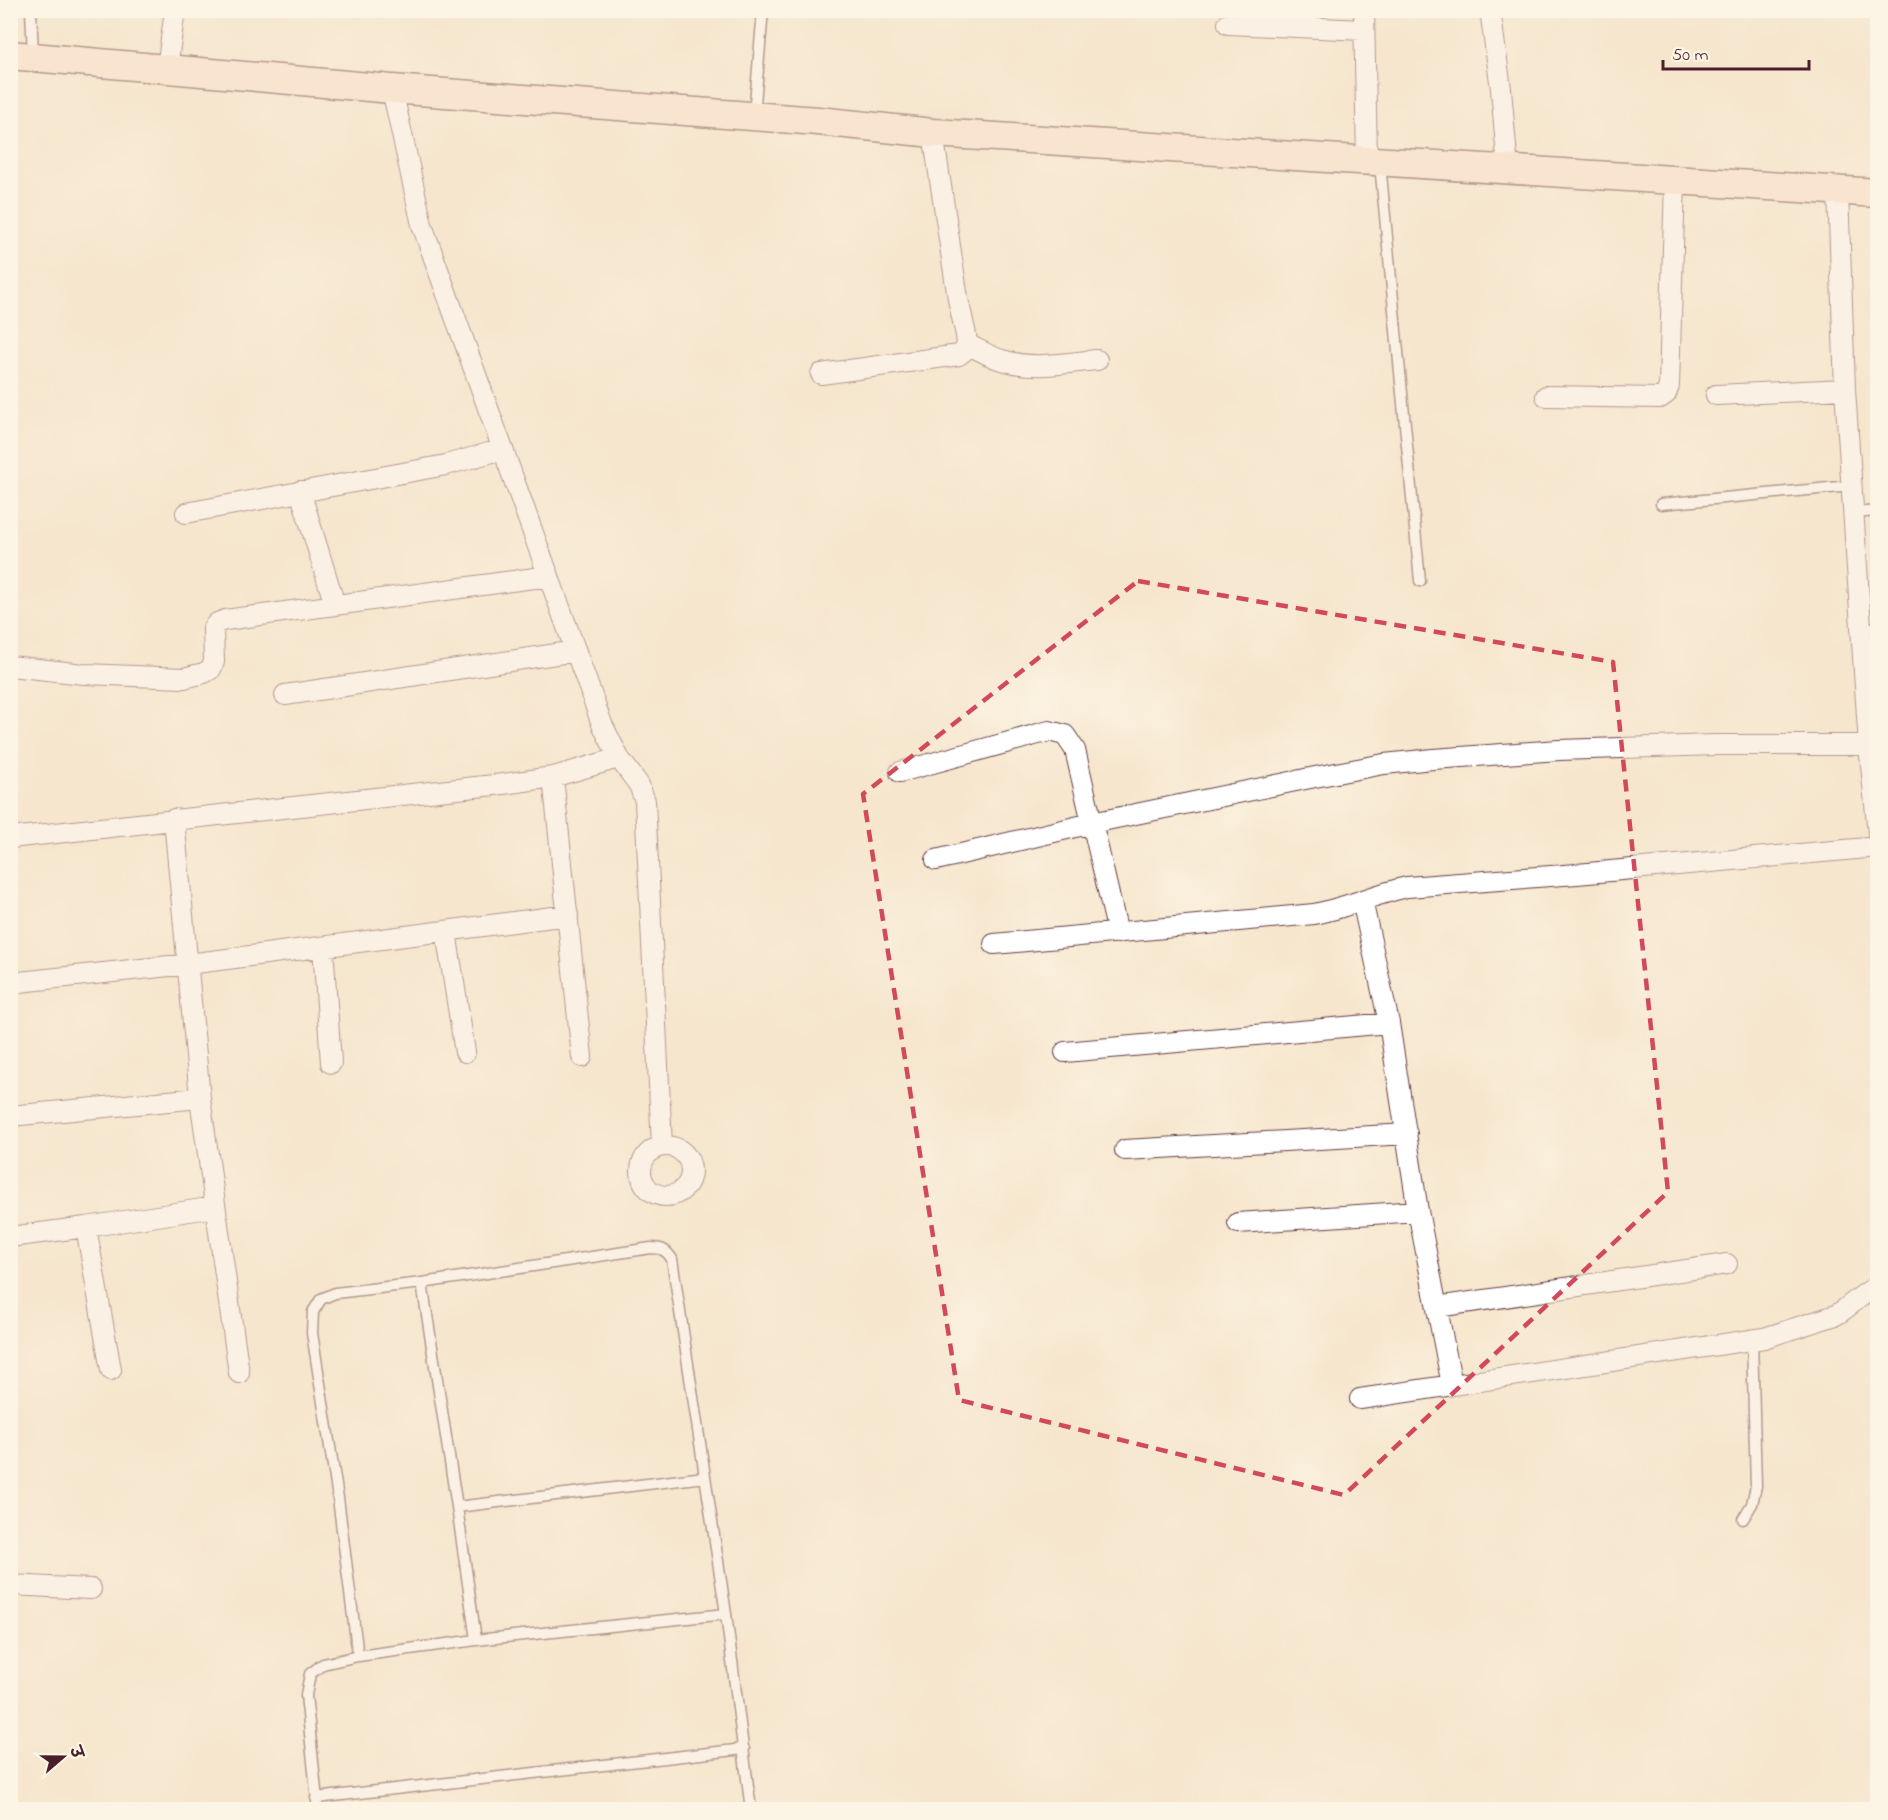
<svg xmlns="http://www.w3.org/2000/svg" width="1888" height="1820" font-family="'Indie Flower','Playpen Sans Deva',sans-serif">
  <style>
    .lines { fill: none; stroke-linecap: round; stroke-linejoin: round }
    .lane-casing { stroke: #643d43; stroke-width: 13 }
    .street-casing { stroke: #643d43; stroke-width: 22 }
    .secondary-casing { stroke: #643d43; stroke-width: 31 }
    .lane { stroke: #fff; stroke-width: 10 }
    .street { stroke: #fff; stroke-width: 20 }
    .secondary { stroke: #fde4d1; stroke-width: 28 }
    .marked { fill: none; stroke: #d1495b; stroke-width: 4.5; stroke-dasharray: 12 8; stroke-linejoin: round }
  </style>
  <rect width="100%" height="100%" fill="#fcf5e5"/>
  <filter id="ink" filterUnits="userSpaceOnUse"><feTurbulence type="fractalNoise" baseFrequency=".0167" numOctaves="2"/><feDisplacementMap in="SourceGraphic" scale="12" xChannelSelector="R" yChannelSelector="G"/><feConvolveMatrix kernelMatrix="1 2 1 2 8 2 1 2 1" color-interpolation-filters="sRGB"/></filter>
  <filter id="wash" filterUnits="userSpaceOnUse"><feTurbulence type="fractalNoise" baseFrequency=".008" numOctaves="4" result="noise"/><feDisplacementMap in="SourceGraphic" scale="24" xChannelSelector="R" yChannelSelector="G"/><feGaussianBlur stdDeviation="1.35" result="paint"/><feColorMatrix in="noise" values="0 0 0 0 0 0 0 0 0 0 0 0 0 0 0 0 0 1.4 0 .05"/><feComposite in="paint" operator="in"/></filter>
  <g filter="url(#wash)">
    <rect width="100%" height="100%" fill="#f6e6cd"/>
  </g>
  <g filter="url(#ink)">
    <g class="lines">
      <defs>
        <path id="lane" d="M31 10 33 55
          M754 115 763 10
          M1380 164 1420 581
          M1661 504 1851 486
          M1853 513 1878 511
          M1863 629 1878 627
          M422 1283 457 1507 476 1640
          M457 1507 705 1477
          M1743 1519 1752 1504 1756 1486 1752 1339
          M358 1656 338 1498 312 1333 313 1312 321 1299 335 1293 422 1283 651 1248C662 1248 666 1250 672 1259L726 1614 751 1810
          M316 1798 744 1749
          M318 1810 306 1695 310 1674 323 1664 358 1656 476 1640 726 1614"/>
        <path id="street" d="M1364 10 1367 161
          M1490 10 1501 89 1508 170
          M1228 24 1364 30
          M167 68 175 10
          M392 89 422 225 602 724 619 758 639 785 645 801 662 1146
          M1838 191 1845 389 1869 746 1878 833
          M967 344C978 349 990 357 1002 360 1033 370 1065 363 1097 360
          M821 374 959 355 964 351 967 344 966 335 958 299 933 133
          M1716 395 1845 389
          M1546 396 1660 398 1666 394 1669 386 1675 180
          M300 491 335 605
          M186 513 446 465 503 449
          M10 666 84 674 184 678 204 673 211 669 214 662 213 628 217 623 225 620 549 576
          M285 695 576 651
          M900 772 1049 731 1065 735 1075 750 1118 933
          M553 777 582 1057
          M174 819 200 1098 239 1373
          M10 838 503 784 553 777 619 758
          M936 860 1092 823 1315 777 1384 764 1433 759 1559 750 1716 745H1878
          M1362 900 1389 1023 1418 1211 1452 1385
          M446 932 465 1052
          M994 944 1314 914C1346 908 1375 894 1407 887L1577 874 1878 847
          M323 947 331 1063
          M10 983 188 964 568 915
          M1065 1052 1389 1023
          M10 1116 200 1098
          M641 1171a25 25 0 1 1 50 0a25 25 0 1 1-50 0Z
          M1125 1150 1407 1134
          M1238 1223 1418 1211
          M86 1227 111 1370
          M10 1237 86 1227 215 1207
          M1437 1307 1727 1264
          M1360 1399 1764 1338 1836 1315C1851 1306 1862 1293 1878 1286
          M10 1585 91 1589"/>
        <path id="secondary" d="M10 55 392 89 818 121 933 133 1878 193"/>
      </defs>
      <use href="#lane" class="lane-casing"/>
      <use href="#street" class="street-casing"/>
      <use href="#secondary" class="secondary-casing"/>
      <use href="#lane" class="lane"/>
      <use href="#street" class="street"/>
      <use href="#secondary" class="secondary"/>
    </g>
  </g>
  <path d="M0 0H1888V1820H0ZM1138 581 1613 662 1668 1192 1344 1495 959 1400 863 794Z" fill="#f6e6cd" fill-opacity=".55" fill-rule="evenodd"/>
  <path class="marked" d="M1138 581 1613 662 1668 1192 1344 1495 959 1400 863 794Z"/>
  <rect width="1888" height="1820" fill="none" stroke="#fcf5e5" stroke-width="36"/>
  <g transform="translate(63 1757) rotate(70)" stroke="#fcf5e5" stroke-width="4.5" paint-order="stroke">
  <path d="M0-4.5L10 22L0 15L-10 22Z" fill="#4a1f2b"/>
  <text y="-9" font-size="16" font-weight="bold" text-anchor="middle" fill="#4a1f2b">उ</text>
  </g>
  <path d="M1663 60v9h146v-9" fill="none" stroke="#4a1f2b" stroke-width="3"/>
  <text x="1672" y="60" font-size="18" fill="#4a1f2b" stroke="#fcf5e5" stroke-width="4.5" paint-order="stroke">50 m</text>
</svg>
